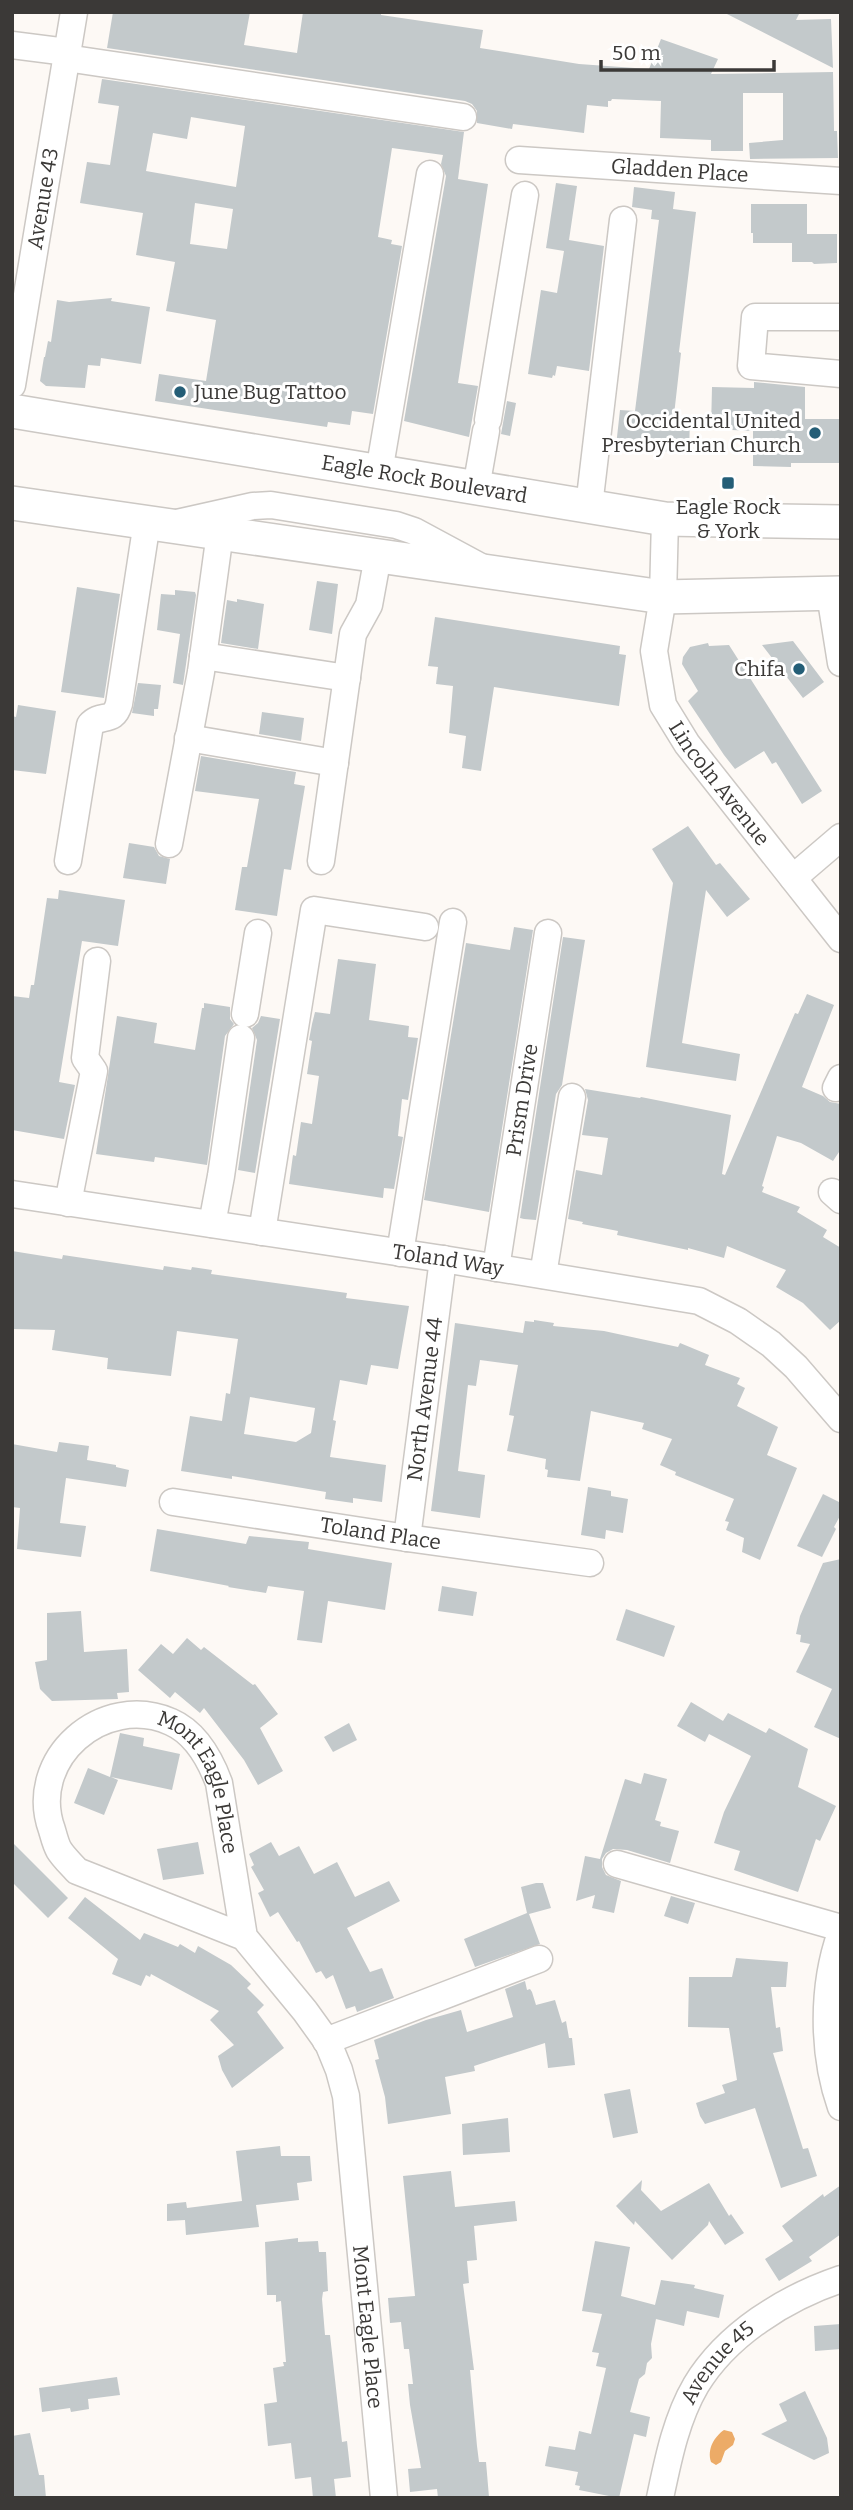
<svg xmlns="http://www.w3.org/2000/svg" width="853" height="2510" font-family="Bitter,serif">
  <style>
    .water { fill: #ecab67 }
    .building { fill: #c3c9cb; fill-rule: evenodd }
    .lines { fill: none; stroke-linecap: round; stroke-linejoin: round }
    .minor-casing { stroke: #ccc8c4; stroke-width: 29 }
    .major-casing { stroke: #ccc8c4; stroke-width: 36 }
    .minor { stroke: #fff; stroke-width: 26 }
    .major { stroke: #fff; stroke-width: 33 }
    .poi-dot { fill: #245e77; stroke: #fff; stroke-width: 2.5 }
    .labels { text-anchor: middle; stroke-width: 6; stroke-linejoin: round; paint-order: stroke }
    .street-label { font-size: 21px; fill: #3b3937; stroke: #fff }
    .poi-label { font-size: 21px; fill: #3b3937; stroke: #fff; text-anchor: end }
  </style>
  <rect width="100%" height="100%" fill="#fdf9f5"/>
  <path class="water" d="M724 2430 732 2432 735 2439 733 2445 725 2451 721 2462 716 2465 711 2462C707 2449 714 2437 724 2430Z"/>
  <path class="building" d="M113 12H250L244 45 297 53 303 12H381V15L483 30 480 48 579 64 649 69 661 39 718 59 711 74 833 72 834 131H837L838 158 750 159 749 143 783 140V93H743V151H711V140L660 138 661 101 612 99 611 101H608V107L587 105 584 133 513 124 512 129 477 123V111L472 104 465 101 107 48Z
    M723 12H800L796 20 831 19 833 68Z
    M102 79 464 132 458 179 488 184 458 383 478 386 469 437 404 421 446 176 441 164 443 155 392 148 378 237 392 240 391 244 402 246 373 414 352 411 350 425 328 422 327 427 155 401 159 374 206 381 216 320 166 311 175 262 136 255 143 213 80 203 87 162 110 165 119 106 98 103ZM191 117 245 126 236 187 146 171 153 133 187 139ZM195 203 233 209 227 249 190 244Z
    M556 183 577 186 569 240 604 246 589 371 557 366 555 376 553 375 552 378 528 374 541 290 557 293 564 251 546 248Z
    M634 187 675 192 673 209 696 212 679 352 681 353 674 415 690 417 689 454 616 446 620 410 635 411 659 220 651 219 652 210 632 207Z
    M751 204H807V234H837V263L814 264 812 262H792V243H753V233H751Z
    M112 298 111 301 150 307 141 364 101 358 100 366 88 365 85 388 46 386 40 381 44 357H45L48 341 51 342 57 300 69 302Z
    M754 382 805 387V419H841V463H791V467L753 466V431L711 429 712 387 754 388Z
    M507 401 516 403 510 436 501 434Z
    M317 581 338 584 332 634 309 630Z
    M77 587 120 594 104 698 61 692Z
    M175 590 195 592 196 595 183 685 173 683 180 634 157 630 161 594 175 595Z
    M237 599 264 604 258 649 221 643 227 600 237 602Z
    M435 617 620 646 619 654 626 655 619 706 494 687 481 771 462 768 466 736 449 733 453 686 436 684 438 667 428 666Z
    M793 641 824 682 803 698 762 645Z
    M708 643 709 646 729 645 822 791 802 804 776 762 772 764 764 751 735 769 724 755 688 701 698 691 682 664 683 657 690 647Z
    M138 683 161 685 158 709H154V716L132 713Z
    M18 705 56 711 46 774 12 770V716L16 717Z
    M262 712 304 718 301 741 259 734Z
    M201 756 296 772 294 784 305 786 291 870 284 869 277 916 235 910 242 867H247L259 799 195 791Z
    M688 826 716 865 720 863 750 899 727 917 706 890 682 1043 740 1054 736 1081 646 1067 673 883 652 849Z
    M129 843 154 847 159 856 170 859 166 884 123 878Z
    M59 890 125 900 118 946 82 941 59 1082 75 1085 64 1139 12 1130V996L29 998 31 985H34L47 898 58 899Z
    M514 927 533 930 489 1212 424 1200 466 943 510 950Z
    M563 937 585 940 562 1085 556 1094 536 1220 524 1219 520 1218Z
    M338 959 376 964 369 1020 409 1026 408 1037 418 1038 408 1100 402 1099 398 1136 403 1137 394 1189 384 1188 383 1198 289 1184 293 1155 296 1156 301 1122 312 1124 319 1076 307 1074 312 1041 309 1040 312 1024 315 1012 330 1014Z
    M807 994 834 1005 802 1087 823 1096 830 1102 841 1104V1149L833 1161 801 1143 777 1136 762 1186 764 1187 762 1192 800 1207 797 1212 827 1230 823 1237 841 1248V1320L830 1330 803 1303 776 1287 786 1270 727 1246 724 1258 688 1248V1250L617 1235 618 1231 582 1224 583 1222 568 1219 576 1170 602 1175 608 1138 582 1135 588 1100 585 1089 640 1098 641 1097 731 1115 722 1174 725 1175 795 1013 798 1014Z
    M204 1003 230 1007V1019L234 1024 225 1036 207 1165 155 1157 154 1162 96 1154 117 1016 157 1023 154 1043 195 1050 202 1008H204Z
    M261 1016 280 1019 255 1173 238 1170 257 1040 252 1028 258 1023Z
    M12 1251 62 1259 63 1255 163 1270 164 1266 191 1270 192 1267 212 1270 211 1274 347 1293 346 1298 409 1306 398 1369 371 1365 367 1385 340 1380 333 1420 336 1421 330 1457 386 1465 382 1502 353 1498V1503L325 1499 326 1492 232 1476V1479L181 1471 190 1416 222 1421 226 1393 230 1394 238 1339 177 1331 171 1376 107 1369 108 1358 52 1350 55 1330 12 1329ZM250 1397 315 1408 311 1433 296 1442 244 1434Z
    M534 1320 554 1323 553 1326 604 1331 678 1347 680 1343 709 1355 705 1365 740 1378 737 1384 745 1388 737 1406 778 1427 767 1455 797 1468 760 1560 742 1552 744 1538 726 1530 729 1522 725 1521 734 1499 675 1475 676 1472 660 1465 672 1439 642 1429 644 1423 591 1411 580 1481 547 1477 548 1470 545 1469 546 1459 507 1451 514 1416 509 1415 518 1365 480 1360 476 1386 468 1385 458 1471 485 1475 480 1518 431 1511 455 1323 523 1333 525 1321 534 1322Z
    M59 1442 89 1446 87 1460 116 1465V1467L129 1470 126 1487 66 1478 60 1523 86 1526 81 1557 17 1549 20 1508 12 1507V1444L57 1452Z
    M588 1487 611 1491V1496L628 1499 623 1533 606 1530 605 1539 581 1535Z
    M823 1494 841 1503V1514L834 1527 836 1529 822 1557 797 1546Z
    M157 1529 246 1544 249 1536 309 1542 308 1549 392 1563 385 1610 328 1601 322 1643 297 1640 304 1591 268 1586 266 1593 228 1587 229 1586 150 1571Z
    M841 1559V1739L814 1727 832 1689 796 1672 810 1644 800 1642 801 1635 796 1634 800 1616 823 1563Z
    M442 1586 477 1592 473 1616 438 1611Z
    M626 1609 675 1626 664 1657 616 1640Z
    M81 1611 84 1652 127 1649 129 1692 117 1693 118 1699 52 1701 40 1689 35 1662 47 1660V1613Z
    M187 1638 201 1650 204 1647 253 1685 255 1684 278 1714 260 1728 283 1771 258 1785 244 1760 204 1708 200 1713 175 1692 170 1698 138 1670 161 1644 173 1654Z
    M691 1702 723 1721 728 1713 766 1733 769 1728 808 1749 798 1787 836 1806 820 1841 816 1839 798 1892 734 1870 740 1851 714 1843 724 1812 751 1756 709 1734 705 1742 677 1726Z
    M349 1723 357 1740 333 1752 324 1737Z
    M120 1733 144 1738 143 1746 180 1754 172 1790 111 1777 118 1780 104 1815 74 1803 88 1768 110 1777Z
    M644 1773 667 1779 655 1820 661 1822 660 1826 679 1831 670 1863 627 1850 613 1849 606 1853 602 1859V1867L606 1875 621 1881 614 1913 592 1908 595 1895 576 1901 585 1856 600 1859 625 1779 641 1784Z
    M12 1842 68 1898 48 1918 12 1882Z
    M198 1842 204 1874 163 1880 157 1849Z
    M271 1842 279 1856 299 1846 314 1874 337 1862 355 1897 389 1881 400 1901 347 1928 370 1972 382 1968 394 1998 357 2012 355 2006 346 2009 333 1975 326 1979 321 1971 316 1973 299 1941 297 1942 278 1912 270 1917 258 1893 264 1890 251 1867 254 1865 249 1854Z
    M536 1883H543L551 1908 529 1914 540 1944 475 1967 464 1939 527 1913 521 1887Z
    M671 1896 695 1903 688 1924 664 1916Z
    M85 1897 140 1940 144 1933 178 1947 180 1944 195 1953 198 1946 231 1965 251 1984 247 1988 264 2005 257 2012 284 2048 232 2088 222 2070 218 2056 234 2045 210 2020 219 2011 151 1974 150 1977 146 1975 141 1986 112 1974 118 1959 68 1918Z
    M736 1958 788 1962 786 1987H771L776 2028 780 2027 783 2051 773 2053 803 2149 808 2148 817 2176 781 2188 755 2108 705 2124 700 2116 696 2103 725 2093 722 2085 737 2080 729 2028 688 2027 689 1977H732Z
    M525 1981 527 1990 530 1989 532 1992 536 2005 555 2000 562 2023 566 2021 569 2038H572L575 2065 548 2068 545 2043 474 2066 475 2071 445 2077 451 2114 388 2124 385 2097 375 2060 379 2059 374 2040 426 2020 461 2010 467 2032 513 2017 505 1989Z
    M630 2089 638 2133 613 2138 604 2094Z
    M508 2118 510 2152 463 2155 462 2124Z
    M280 2146 281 2156H310L312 2181 297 2183 299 2200 256 2205 259 2227 186 2235 185 2220 167 2221V2204L186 2202 187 2208 242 2201 236 2151Z
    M451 2171 455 2207 515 2201 517 2221 474 2226 477 2260 467 2261 469 2283 463 2284 474 2370H470L477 2446 479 2462H486L489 2497 438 2498 437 2489 410 2492 408 2469 421 2468 410 2405 408 2384H413L409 2349H404L401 2322 390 2323 388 2298 415 2296 403 2176Z
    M642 2180 641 2190 661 2211 709 2183 729 2216 731 2214 744 2233 725 2245 709 2221 708 2225 672 2260 635 2221 634 2225 616 2206Z
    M841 2185V2234L809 2257 812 2261 779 2281 765 2259 793 2241 782 2226 823 2194 824 2197Z
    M298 2238V2242L318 2241 319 2252H326L328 2291 323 2292 322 2299 325 2335H330L342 2442 347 2441 351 2477 334 2479 336 2498H313L311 2477 295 2479 291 2443 268 2446 264 2404 277 2402 273 2368 284 2366 283 2362H286L281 2301 276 2302V2295H267L265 2242Z
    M595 2241 630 2247 621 2296 655 2305 661 2280 695 2285 694 2288 724 2295 719 2318 687 2311 684 2326 656 2319 651 2344 652 2358 647 2363 645 2374 639 2379 630 2412 650 2417 646 2437 634 2434 619 2498 579 2490 580 2486 575 2485 578 2472 545 2466 549 2446 575 2450 579 2431 591 2434 606 2368 596 2366 599 2353 592 2352 602 2314 582 2311Z
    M841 2324V2349L815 2351 814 2326Z
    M117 2377 120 2395 88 2399 89 2409 71 2412 70 2408 42 2412 39 2388Z
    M805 2391 827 2438 829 2453 814 2460 761 2434 787 2421 779 2404Z
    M30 2433 39 2475H44L46 2498H12V2436Z"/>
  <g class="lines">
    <defs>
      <g id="minor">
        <path d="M12 45 67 52"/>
        <path d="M66 58 463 117"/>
        <path id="s1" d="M519 160 841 181"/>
        <path d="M841 317H755L751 366 841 374"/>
        <path id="s2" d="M12 385 74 12"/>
        <path d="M488 420 525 195"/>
        <path d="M379 472 430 174"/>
        <path d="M476 488 486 431"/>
        <path d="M589 506 623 220"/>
        <path id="s3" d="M665 519 663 597 654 651 663 705 687 744 841 939"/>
        <path d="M177 523 253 506 271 505 396 525 414 531 479 566"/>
        <path d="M830 594 841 663"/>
        <path d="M203 656 347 678"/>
        <path d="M188 738 335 763"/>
        <path d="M169 844 201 672 220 533"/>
        <path d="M68 861 90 725C101 712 113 725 119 704L147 522"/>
        <path d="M321 861 353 634 369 605 378 556"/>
        <path d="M793 878 841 837"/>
        <path d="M245 1014 258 933"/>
        <path d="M836 1088 841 1078"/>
        <path d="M832 1192 841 1200"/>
        <path id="s4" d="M12 1194 443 1259 699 1301 738 1321 771 1344 796 1367 841 1419"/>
        <path d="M68 1203 94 1071 85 1058 97 961"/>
        <path d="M212 1224 221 1176 241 1038"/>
        <path d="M262 1232 314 910 425 927"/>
        <path d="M400 1253 453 922"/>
        <path id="s5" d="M496 1268 548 933"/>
        <path d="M543 1275 572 1097"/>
        <path id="s6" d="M173 1502 407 1538 590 1563"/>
        <path id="s7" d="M407 1538 443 1259"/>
        <path d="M617 1864 841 1928"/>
        <path d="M841 1933C822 1986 822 2053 841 2107"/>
        <path id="s8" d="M244 1937 77 1871C71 1864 64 1858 59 1850 56 1845 54 1837 52 1830 26 1759 103 1692 171 1722 196 1733 210 1759 219 1783L244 1937 305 2011 328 2043 339 2070 346 2096 384 2498"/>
        <path d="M326 2041 539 1959"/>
        <path id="s9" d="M660 2498C668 2460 676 2419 696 2385 727 2334 785 2298 841 2279"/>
      </g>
      <g id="major">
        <path id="s10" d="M12 411 665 519 841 522"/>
        <path d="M12 503 663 597 841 593"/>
      </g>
    </defs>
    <use href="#minor" class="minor-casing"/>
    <use href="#major" class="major-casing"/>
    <use href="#minor" class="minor"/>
    <use href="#major" class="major"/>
  </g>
  <g class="poi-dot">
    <circle cx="180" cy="392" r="7"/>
    <circle cx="815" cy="433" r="7"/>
    <rect x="721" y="476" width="14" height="14" rx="3.5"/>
    <circle cx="799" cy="669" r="7"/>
  </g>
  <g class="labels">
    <g class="street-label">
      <text dy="7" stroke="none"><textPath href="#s1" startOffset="161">Gladden Place</textPath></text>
      <text dy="7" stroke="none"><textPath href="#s2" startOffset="189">Avenue 43</textPath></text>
      <text dy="7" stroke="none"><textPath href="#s10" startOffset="418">Eagle Rock Boulevard</textPath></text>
      <text dy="7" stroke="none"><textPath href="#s3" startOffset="284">Lincoln Avenue</textPath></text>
      <text dy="7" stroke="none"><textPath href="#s5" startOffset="170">Prism Drive</textPath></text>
      <text dy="7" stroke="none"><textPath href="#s4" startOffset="441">Toland Way</textPath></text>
      <text dy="7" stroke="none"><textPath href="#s7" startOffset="140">North Avenue 44</textPath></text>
      <text dy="7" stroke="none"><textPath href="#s6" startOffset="210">Toland Place</textPath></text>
      <text dy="7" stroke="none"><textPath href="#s8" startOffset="500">Mont Eagle Place</textPath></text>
      <text dy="7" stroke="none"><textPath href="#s8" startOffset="1090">Mont Eagle Place</textPath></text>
      <text dy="7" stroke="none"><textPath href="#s9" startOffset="150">Avenue 45</textPath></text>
    </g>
    <g class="poi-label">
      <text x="194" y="399" text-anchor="start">June Bug Tattoo</text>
      <text x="801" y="428">Occidental United<tspan x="801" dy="24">Presbyterian Church</tspan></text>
      <text x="728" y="514" text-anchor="middle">Eagle Rock<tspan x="728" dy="24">&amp; York</tspan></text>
      <text x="785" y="676">Chifa</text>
    </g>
  </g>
  <rect width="853" height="2510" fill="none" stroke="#3b3937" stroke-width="28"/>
  <path d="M601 60v10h173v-10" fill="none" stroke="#3b3937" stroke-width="3.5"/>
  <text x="612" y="60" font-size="21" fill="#3b3937" stroke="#ffffff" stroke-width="5" paint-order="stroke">50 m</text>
</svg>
